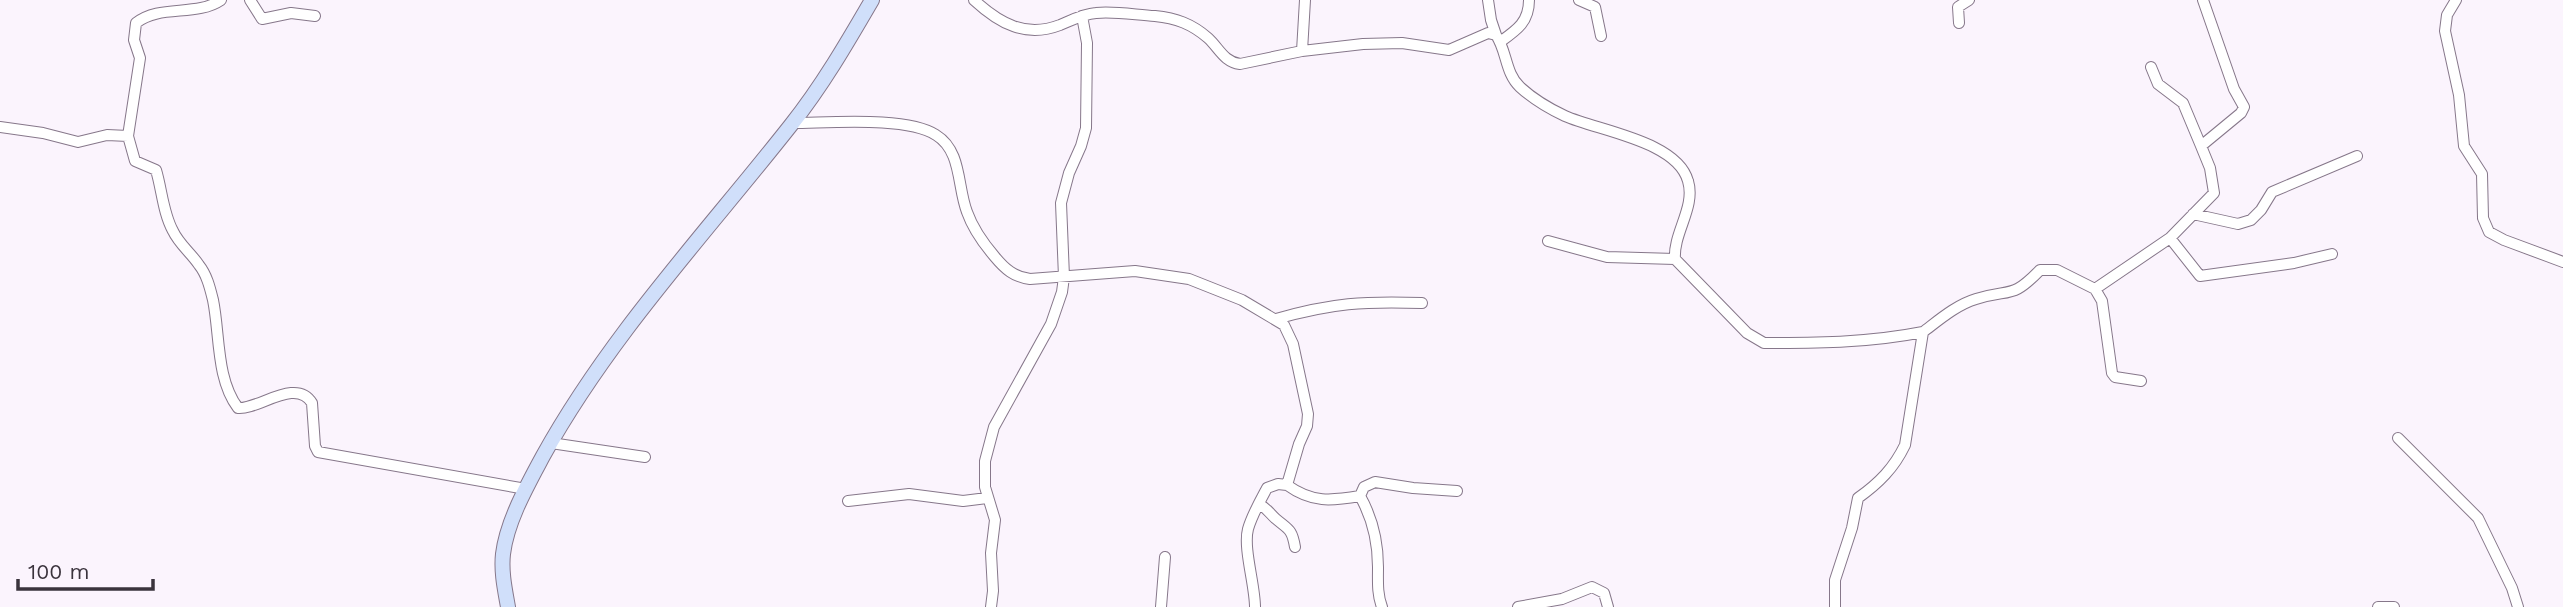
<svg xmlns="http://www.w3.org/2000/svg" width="2563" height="607" font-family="'Work Sans',sans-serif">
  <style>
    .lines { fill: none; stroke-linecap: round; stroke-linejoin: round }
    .street-casing { stroke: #86778a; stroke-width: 12 }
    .secondary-casing { stroke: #86778a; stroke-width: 16 }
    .street { stroke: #fff; stroke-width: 10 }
    .secondary { stroke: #d0dffa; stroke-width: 14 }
  </style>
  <rect width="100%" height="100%" fill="#fbf4fd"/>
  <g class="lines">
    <defs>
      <path id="street" d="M250 0 262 19 291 13 315 16
        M974 0C1000 24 1026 38 1060 25 1072 20 1083 14 1096 13 1114 11 1136 15 1155 16 1176 18 1192 24 1208 38 1219 48 1224 62 1240 64L1302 51 1363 44 1402 43 1449 50 1488 33 1496 35C1507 51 1505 73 1520 87 1532 98 1550 109 1565 116 1599 131 1677 141 1688 181 1696 207 1673 233 1675 259L1747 333 1764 343H1771C1823 343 1872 342 1923 332
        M1488 0 1491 20 1496 35
        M1579 0 1595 7 1601 36
        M2456 0 2447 15 2445 31 2459 95 2464 146 2482 174 2483 218 2489 232 2504 240 2563 262
        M1959 23 1958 7 1969 0
        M1500 42C1517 30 1529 22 1529 0
        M1302 51 1305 0
        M2151 67 2158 84 2183 103 2201 146
        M793 123C828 123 907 116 936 135 962 151 957 186 967 212 973 229 983 243 995 257 1005 269 1014 277 1030 279L1135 271 1189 279 1242 300 1284 325 1293 344 1308 414 1307 426 1299 444 1287 485C1312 503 1331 501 1360 496 1373 519 1378 541 1378 567 1378 581 1377 594 1382 607
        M0 127 43 133 78 142 107 135 128 136 135 161 156 170C162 190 163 213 173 231 179 244 191 253 199 265 207 275 210 288 213 300 220 334 216 379 238 408 258 410 296 377 312 403L315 446 318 452 526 489
        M128 136 140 58 134 40 136 23C160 4 196 17 221 0
        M2193 214 2238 224 2251 220 2261 210 2272 192 2357 156
        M2170 238 2200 276 2294 263 2332 254
        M1548 241 1607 257 1675 259
        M2095 289 2102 301 2112 373 2115 377 2141 381
        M1276 319C1332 303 1364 301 1422 303
        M2398 438 2478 518 2512 588 2518 607
        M551 443 645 457
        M1360 496 1364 487 1375 482 1413 488 1457 491
        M848 501 909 494 963 501 987 498
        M1259 504C1268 509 1270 514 1276 519 1289 530 1292 529 1295 547
        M991 607 993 591 991 553 995 520 985 487V461L994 427 1051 324 1062 292 1064 277 1061 203 1069 173 1081 146 1086 128 1087 43 1082 16
        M1161 607 1165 557
        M1255 607C1255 585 1243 548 1248 529 1252 515 1260 501 1267 488L1278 484 1287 485
        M1518 607 1562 599 1592 587 1604 593 1608 607
        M1835 607V580L1852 528 1858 498C1879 483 1894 468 1905 445L1923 332C1939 320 1956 305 1976 299 2011 288 2011 300 2040 270H2057L2095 289 2170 238 2214 193 2210 168 2201 146 2241 113 2244 107 2234 89 2203 0
        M2378 607H2394"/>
      <path id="secondary" d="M508 607C505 590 501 572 503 554 507 521 527 486 543 456 610 335 706 233 791 125 822 86 847 43 872 0"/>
    </defs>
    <use href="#street" class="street-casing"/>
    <use href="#secondary" class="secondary-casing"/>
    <use href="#street" class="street"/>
    <use href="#secondary" class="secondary"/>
  </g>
  <path d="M18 579v10h135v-10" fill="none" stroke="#3a333c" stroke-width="3.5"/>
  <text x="28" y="579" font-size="21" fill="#3a333c" stroke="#fbf4fd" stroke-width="5" paint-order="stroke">100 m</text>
</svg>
